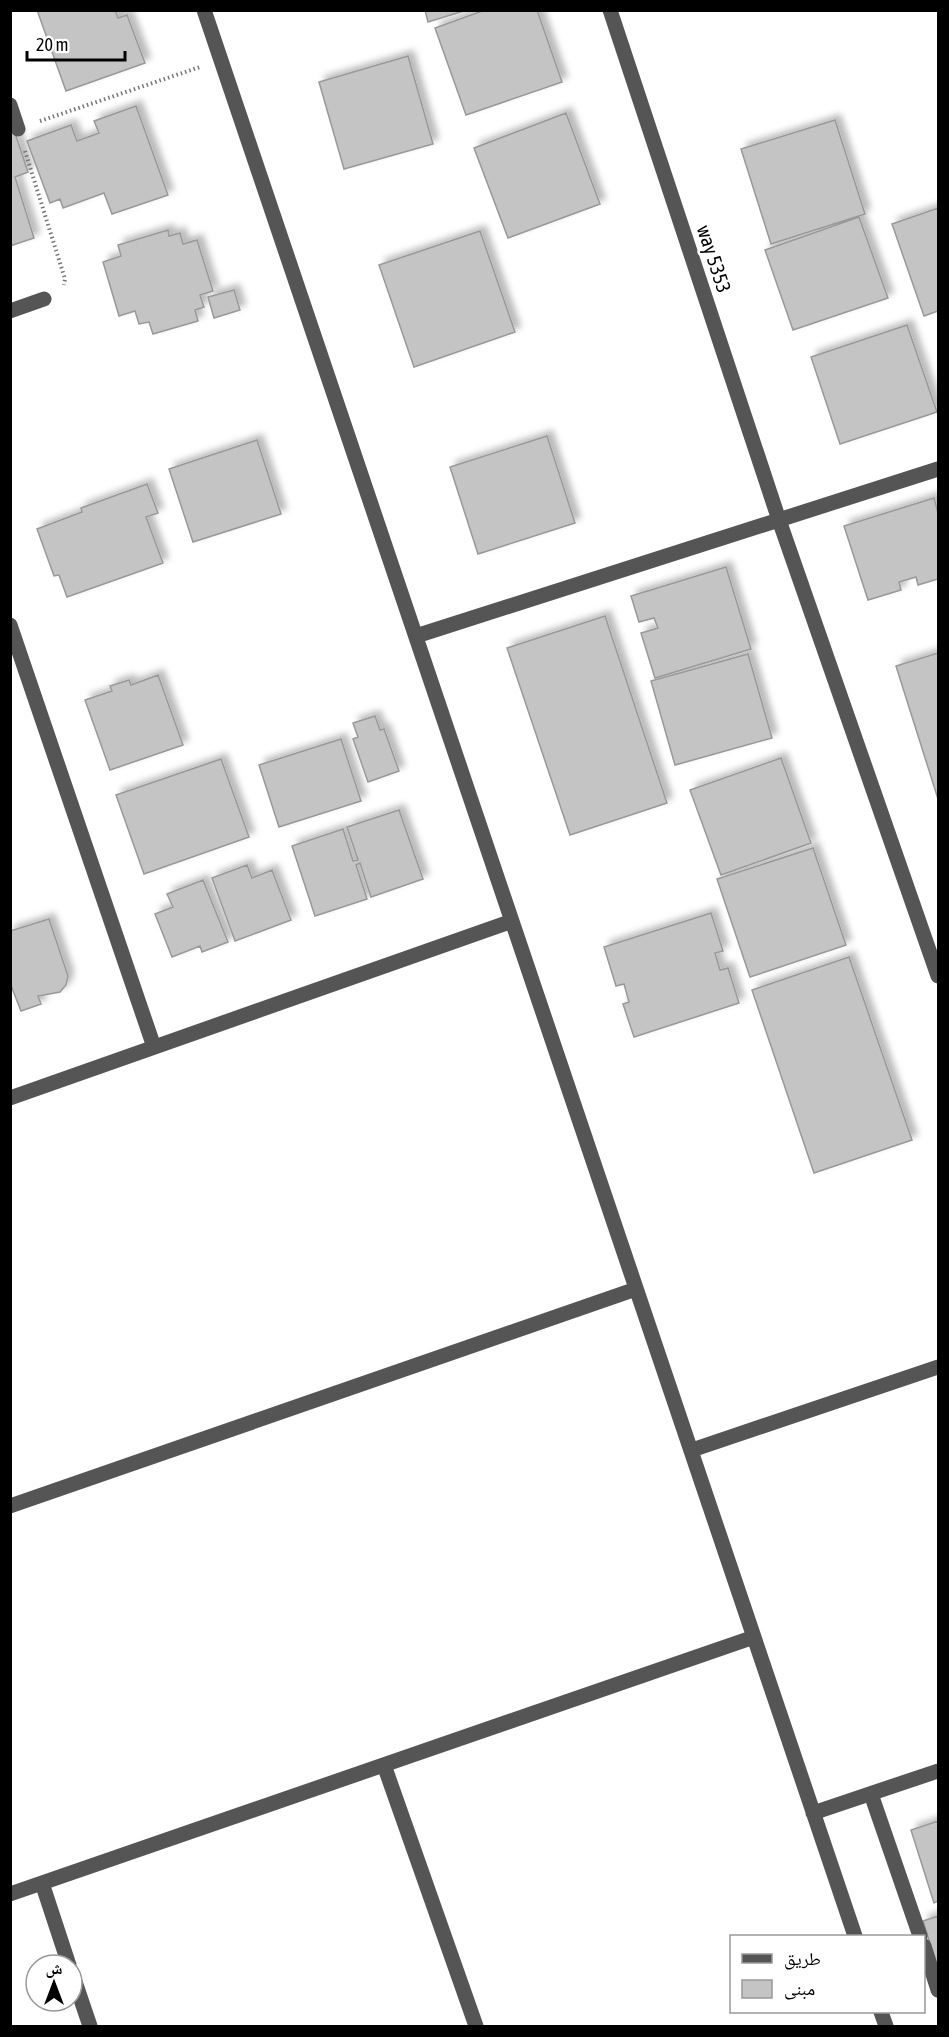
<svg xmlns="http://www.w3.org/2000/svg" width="949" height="2037" font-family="'Asap Condensed','Noto Naskh Arabic',sans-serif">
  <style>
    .building { fill: #c4c4c4; stroke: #999; stroke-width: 1.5; filter: url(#shadow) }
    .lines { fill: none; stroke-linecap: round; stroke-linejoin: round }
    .path { stroke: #777; stroke-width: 4; stroke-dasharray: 1.5 3; stroke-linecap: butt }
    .minor { stroke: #555; stroke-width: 15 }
    .labels { text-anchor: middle; stroke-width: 5; stroke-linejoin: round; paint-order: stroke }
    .street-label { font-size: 20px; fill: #000; stroke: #fff }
  </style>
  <defs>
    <filter id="shadow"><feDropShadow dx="5.5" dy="-5.5" stdDeviation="3" flood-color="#0004"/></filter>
  </defs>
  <rect width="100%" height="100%" fill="#fff"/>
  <path class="building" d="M37 10H115L118 18 127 15 145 63 66 91Z
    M425 10H467L428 22Z
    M485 10H537L562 82 466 115 435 28Z
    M408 56 433 144 344 169 319 82Z
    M136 106 168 195 112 214 104 193 63 208 60 199 50 203 27 141 71 125 77 141 99 133 94 121Z
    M566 113 600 204 508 238 474 148Z
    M835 120 865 214 771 244 741 149Z
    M11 121 28 172 15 177 34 238 10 246Z
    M938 208V311L924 316 892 224Z
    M859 217 888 298 793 330 765 250Z
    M168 230 169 236 180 233 183 244 197 240 213 291 200 295 204 307 195 310 198 321 153 334 149 322 139 324 135 311 119 316 103 262 121 256 118 245Z
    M480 231 515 332 414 367 379 265Z
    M234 290 240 310 214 318 208 297Z
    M907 325 937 412 840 444 811 357Z
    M547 436 575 523 478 554 450 467Z
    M257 440 281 514 193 542 169 469Z
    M147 484 158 513 146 517 163 563 67 597 59 575 54 576 37 529 82 512 81 508Z
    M934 498 938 513V579L918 585 916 577 899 582 901 590 868 600 844 526Z
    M726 567 751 649 655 678 641 633 658 628 654 618 639 622 631 596Z
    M605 616 667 803 570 835 507 648Z
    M938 653V799L896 666Z
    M748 654 772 738 675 765 651 681Z
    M158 675 183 745 110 770 85 700 112 691 110 686 129 680 131 685Z
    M375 716 380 730 384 729 399 771 368 782 353 739 358 737 353 723Z
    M341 739 361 801 279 827 259 765Z
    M781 758 811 843 721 875 690 790Z
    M221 759 249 837 144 874 116 795Z
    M399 810 423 879 371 897 360 863 356 865 367 899 315 916 292 846 343 829 353 861 358 860 347 827Z
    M813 848 846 945 750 977 717 879Z
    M247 865 252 878 272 870 291 920 235 941 212 878Z
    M203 880 228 942 202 952 200 946 172 957 155 914 173 907 167 894Z
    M711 913 723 951 715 953 720 970 728 968 739 1003 634 1037 623 1004 629 1002 624 984 616 986 604 947Z
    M49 919 68 976 66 985 60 992 38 996 41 1004 21 1011 10 983V931Z
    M849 957 912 1140 814 1173 752 990Z
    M938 1821V1901L934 1903 911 1830Z
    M938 1916V1969L923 1921Z"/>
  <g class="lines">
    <path class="path" d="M40 121 200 67
      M25 151 65 279 64 285"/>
    <path class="minor" d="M204 10 855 1936
      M610 10 779 520 938 976
      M10 105 18 129
      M10 311 44 299
      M10 625 154 1047
      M416 636 938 469
      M10 1098 512 921
      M692 1450 938 1367
      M10 1506 636 1289
      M384 1765 476 2026
      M871 1794 920 1936
      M813 1813 938 1771
      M42 1883 69 1965
      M10 1894 754 1637
      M924 1946 938 1990
      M72 1973 90 2026
      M881 2012 886 2026"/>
  </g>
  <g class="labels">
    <g class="street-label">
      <text transform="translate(714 259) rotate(72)" y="7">way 5353</text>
    </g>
  </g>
  <rect width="949" height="2037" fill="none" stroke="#000000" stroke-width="24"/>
  <rect x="730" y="1935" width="195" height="78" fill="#ffffff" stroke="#999999" stroke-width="1.5"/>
  <rect x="742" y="1954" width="30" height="9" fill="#555555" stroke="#999999" stroke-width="1.5"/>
  <text x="784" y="1965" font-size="18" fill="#000000">طريق</text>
  <rect x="742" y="1980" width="30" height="18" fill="#c4c4c4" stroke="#999999" stroke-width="1.5"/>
  <text x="784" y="1995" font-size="18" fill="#000000">مبنى</text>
  <g transform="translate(54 1983)"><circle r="28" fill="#ffffff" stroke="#999999" stroke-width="1.5"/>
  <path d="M0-4.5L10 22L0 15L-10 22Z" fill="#000000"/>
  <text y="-9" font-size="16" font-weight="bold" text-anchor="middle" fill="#000000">ش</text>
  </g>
  <path d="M27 51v9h98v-9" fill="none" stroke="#000000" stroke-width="3"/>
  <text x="36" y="51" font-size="18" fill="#000000" stroke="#ffffff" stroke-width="4.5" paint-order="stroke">20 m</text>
</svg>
